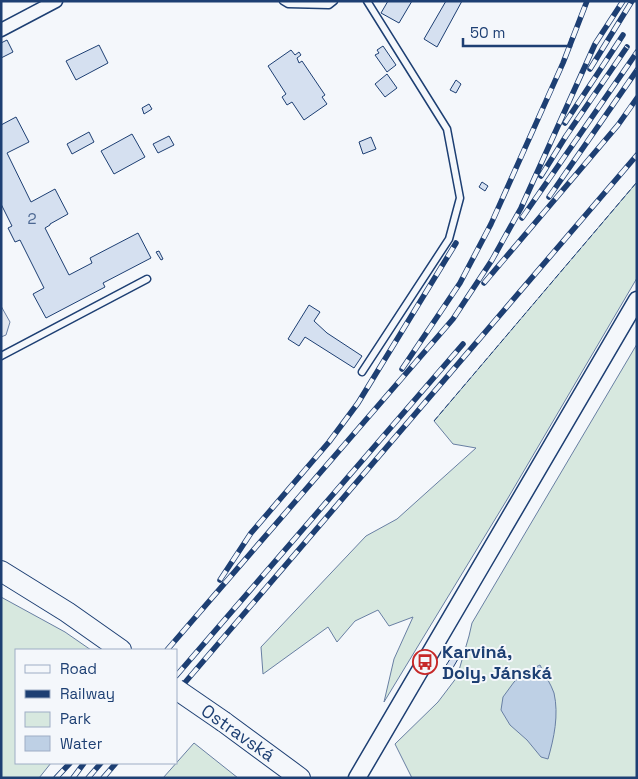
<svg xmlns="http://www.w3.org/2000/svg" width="638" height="779" font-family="'Space Grotesk',sans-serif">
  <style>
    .green { fill: #d7e8df; stroke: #687fa3 }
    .parking { fill: #e3e8f0; stroke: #687fa3 }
    .water { fill: #bed0e5; stroke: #687fa3 }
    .building { fill: #d5e0f0; stroke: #1d3f73 }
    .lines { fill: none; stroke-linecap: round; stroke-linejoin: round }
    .service-casing { stroke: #1d3f73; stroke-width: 9 }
    .minor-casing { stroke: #1d3f73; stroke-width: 15 }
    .tertiary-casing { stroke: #1d3f73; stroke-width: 19 }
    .primary-casing { stroke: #1d3f73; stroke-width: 22 }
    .service { stroke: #f4f7fb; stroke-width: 6 }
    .minor { stroke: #f4f7fb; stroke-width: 12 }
    .tertiary { stroke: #f4f7fb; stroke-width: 16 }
    .primary { stroke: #f4f7fb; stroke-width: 20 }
    .rail-casing { stroke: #1d3f73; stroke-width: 5.5 }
    .rail { stroke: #f4f7fb; stroke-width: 4; stroke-dasharray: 11; stroke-linecap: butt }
    .primary-bridge-casing { stroke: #1d3f73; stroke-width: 22; stroke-linecap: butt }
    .primary-bridge { stroke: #f4f7fb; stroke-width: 20 }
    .fence { stroke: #1d3f73; stroke-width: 1; stroke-dasharray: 6 2.5; stroke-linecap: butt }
    .labels { text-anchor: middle; stroke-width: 4; stroke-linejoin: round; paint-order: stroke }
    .number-label { font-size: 15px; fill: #4b6792 }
    .poi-label { font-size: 18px; font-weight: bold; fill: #1d3f73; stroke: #f4f7fb; text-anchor: start }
    .street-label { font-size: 18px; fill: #1d3f73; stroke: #f4f7fb }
  </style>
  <rect width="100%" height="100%" fill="#f4f7fb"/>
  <path class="green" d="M637 182V278L508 498 384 702 394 659 413 617 389 626 378 610 355 621 337 642 328 627 263 674 261 647 366 536 397 519 476 448 453 444 434 421Z
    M637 344V778H412L395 744 438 702 457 677 469 636 472 623Z
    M1 597 65 632 91 650H16V763H51L39 778H1Z
    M194 743 238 778H163Z"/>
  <path class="parking" d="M1 306 10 322 6 335 1 337Z"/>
  <path class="water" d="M540 665C544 674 551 684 554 693 559 715 554 738 548 759L541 757 527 740 510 725 501 710 503 697 514 682 525 672Z"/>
  <path class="building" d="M388 1H412L399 23 381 13Z
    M446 1H462L437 47 424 39Z
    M7 40 13 52 1 58V43Z
    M99 45 108 63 76 80 66 61Z
    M383 46 396 65 387 72 375 55 379 53 377 50Z
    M291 50 295 55 299 52 301 55 297 58 299 63 302 61 325 95 322 97 327 104 304 120 292 102 287 105 282 97 286 94 268 66Z
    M387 74 397 88 385 97 375 84Z
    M456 80 461 84 456 93 450 90Z
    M149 104 152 109 144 114 142 108Z
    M16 117 29 142 7 153 31 202 55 189 68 214 50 224V225L45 228 69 275 92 263 90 258 138 233 151 258 103 283 105 287 46 318 33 294 44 288 20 240 15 242 8 228 12 226 1 204V125Z
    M89 132 94 142 72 154 67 144Z
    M132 134 145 157 114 174 101 151Z
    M169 136 174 145 158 153 153 144Z
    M371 137 376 149 363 154 359 142Z
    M482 182 488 186 485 191 479 187Z
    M159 251 163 259 161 260 156 252Z
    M309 305 320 312 314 321 327 333 362 356 354 368 305 337 299 346 288 339Z
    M452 656 458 659 451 671 445 667Z"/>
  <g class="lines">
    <defs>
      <path id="service" d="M283 1 288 4 329 5 334 1
        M1 356 147 279
        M362 372 449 239 460 198 447 129 367 1"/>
      <path id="minor" d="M1 30 56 1"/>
      <path id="tertiary" d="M357 778 637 300"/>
      <path id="primary" d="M1 571 67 612 121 650
        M224 722 300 778"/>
    </defs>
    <use href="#service" class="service-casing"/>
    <use href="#minor" class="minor-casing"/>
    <use href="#tertiary" class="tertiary-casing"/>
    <use href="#primary" class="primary-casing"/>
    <use href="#service" class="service"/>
    <use href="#minor" class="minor"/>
    <use href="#tertiary" class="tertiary"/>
    <use href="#primary" class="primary"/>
    <defs>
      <path id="rail" d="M590 69 632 1
        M565 123 623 35
        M541 176 566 136 627 47
        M549 197 637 70
        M522 218 637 52
        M484 283 618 125 637 98
        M402 369 460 283 491 224 563 63 587 1
        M220 580 251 533 329 442 358 403 456 243
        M167 650 453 319 492 260 521 208 595 44 623 1
        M176 676 463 344
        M176 693 637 155
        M56 778 70 763
        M73 778 84 763
        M88 778 101 763
        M103 778 116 763"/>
    </defs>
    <use href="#rail" class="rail-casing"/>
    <use href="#rail" class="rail"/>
    <defs>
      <path id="primary-bridge" d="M176 689 224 722"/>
    </defs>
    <use href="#primary-bridge" class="primary-bridge-casing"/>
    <use href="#primary-bridge" class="primary-bridge"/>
    <path class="fence" d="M434 421 637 182"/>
  </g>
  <defs>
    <symbol id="bus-ring" viewBox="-11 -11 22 22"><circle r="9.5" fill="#f4f7fb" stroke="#c62828" stroke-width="1.5"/><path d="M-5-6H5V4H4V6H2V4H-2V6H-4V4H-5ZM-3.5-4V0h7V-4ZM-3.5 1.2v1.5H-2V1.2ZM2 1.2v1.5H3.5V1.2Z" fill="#c62828"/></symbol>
  </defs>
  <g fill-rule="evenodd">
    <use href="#bus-ring" x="411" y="648" width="28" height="28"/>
  </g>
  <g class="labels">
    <g class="number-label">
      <text x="32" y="224">2</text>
    </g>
    <g class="poi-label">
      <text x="442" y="658">Karviná,<tspan x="442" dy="21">Doly, Jánská</tspan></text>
    </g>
    <g class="street-label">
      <text transform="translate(238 733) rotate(35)" y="6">Ostravská</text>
    </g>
  </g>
  <rect width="638" height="779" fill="none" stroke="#1d3f73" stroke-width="5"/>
  <rect x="15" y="649" width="162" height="115" fill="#f4f7fb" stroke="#9eadc5"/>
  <rect x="25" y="665" width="25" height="8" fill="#f4f7fb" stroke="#9eadc5"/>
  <text x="60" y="674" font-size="15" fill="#1d3f73">Road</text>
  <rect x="25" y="690" width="25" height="8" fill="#1d3f73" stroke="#9eadc5"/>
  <text x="60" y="699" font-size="15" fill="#1d3f73">Railway</text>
  <rect x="25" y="712" width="25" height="15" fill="#d7e8df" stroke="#9eadc5"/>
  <text x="60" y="724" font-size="15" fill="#1d3f73">Park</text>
  <rect x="25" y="736" width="25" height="15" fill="#bed0e5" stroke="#9eadc5"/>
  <text x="60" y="749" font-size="15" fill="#1d3f73">Water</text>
  <path d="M463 38v8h108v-8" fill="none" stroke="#1d3f73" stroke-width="2.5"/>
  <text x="470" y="38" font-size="15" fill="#1d3f73" stroke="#f4f7fb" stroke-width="4" paint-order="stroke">50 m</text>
</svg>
